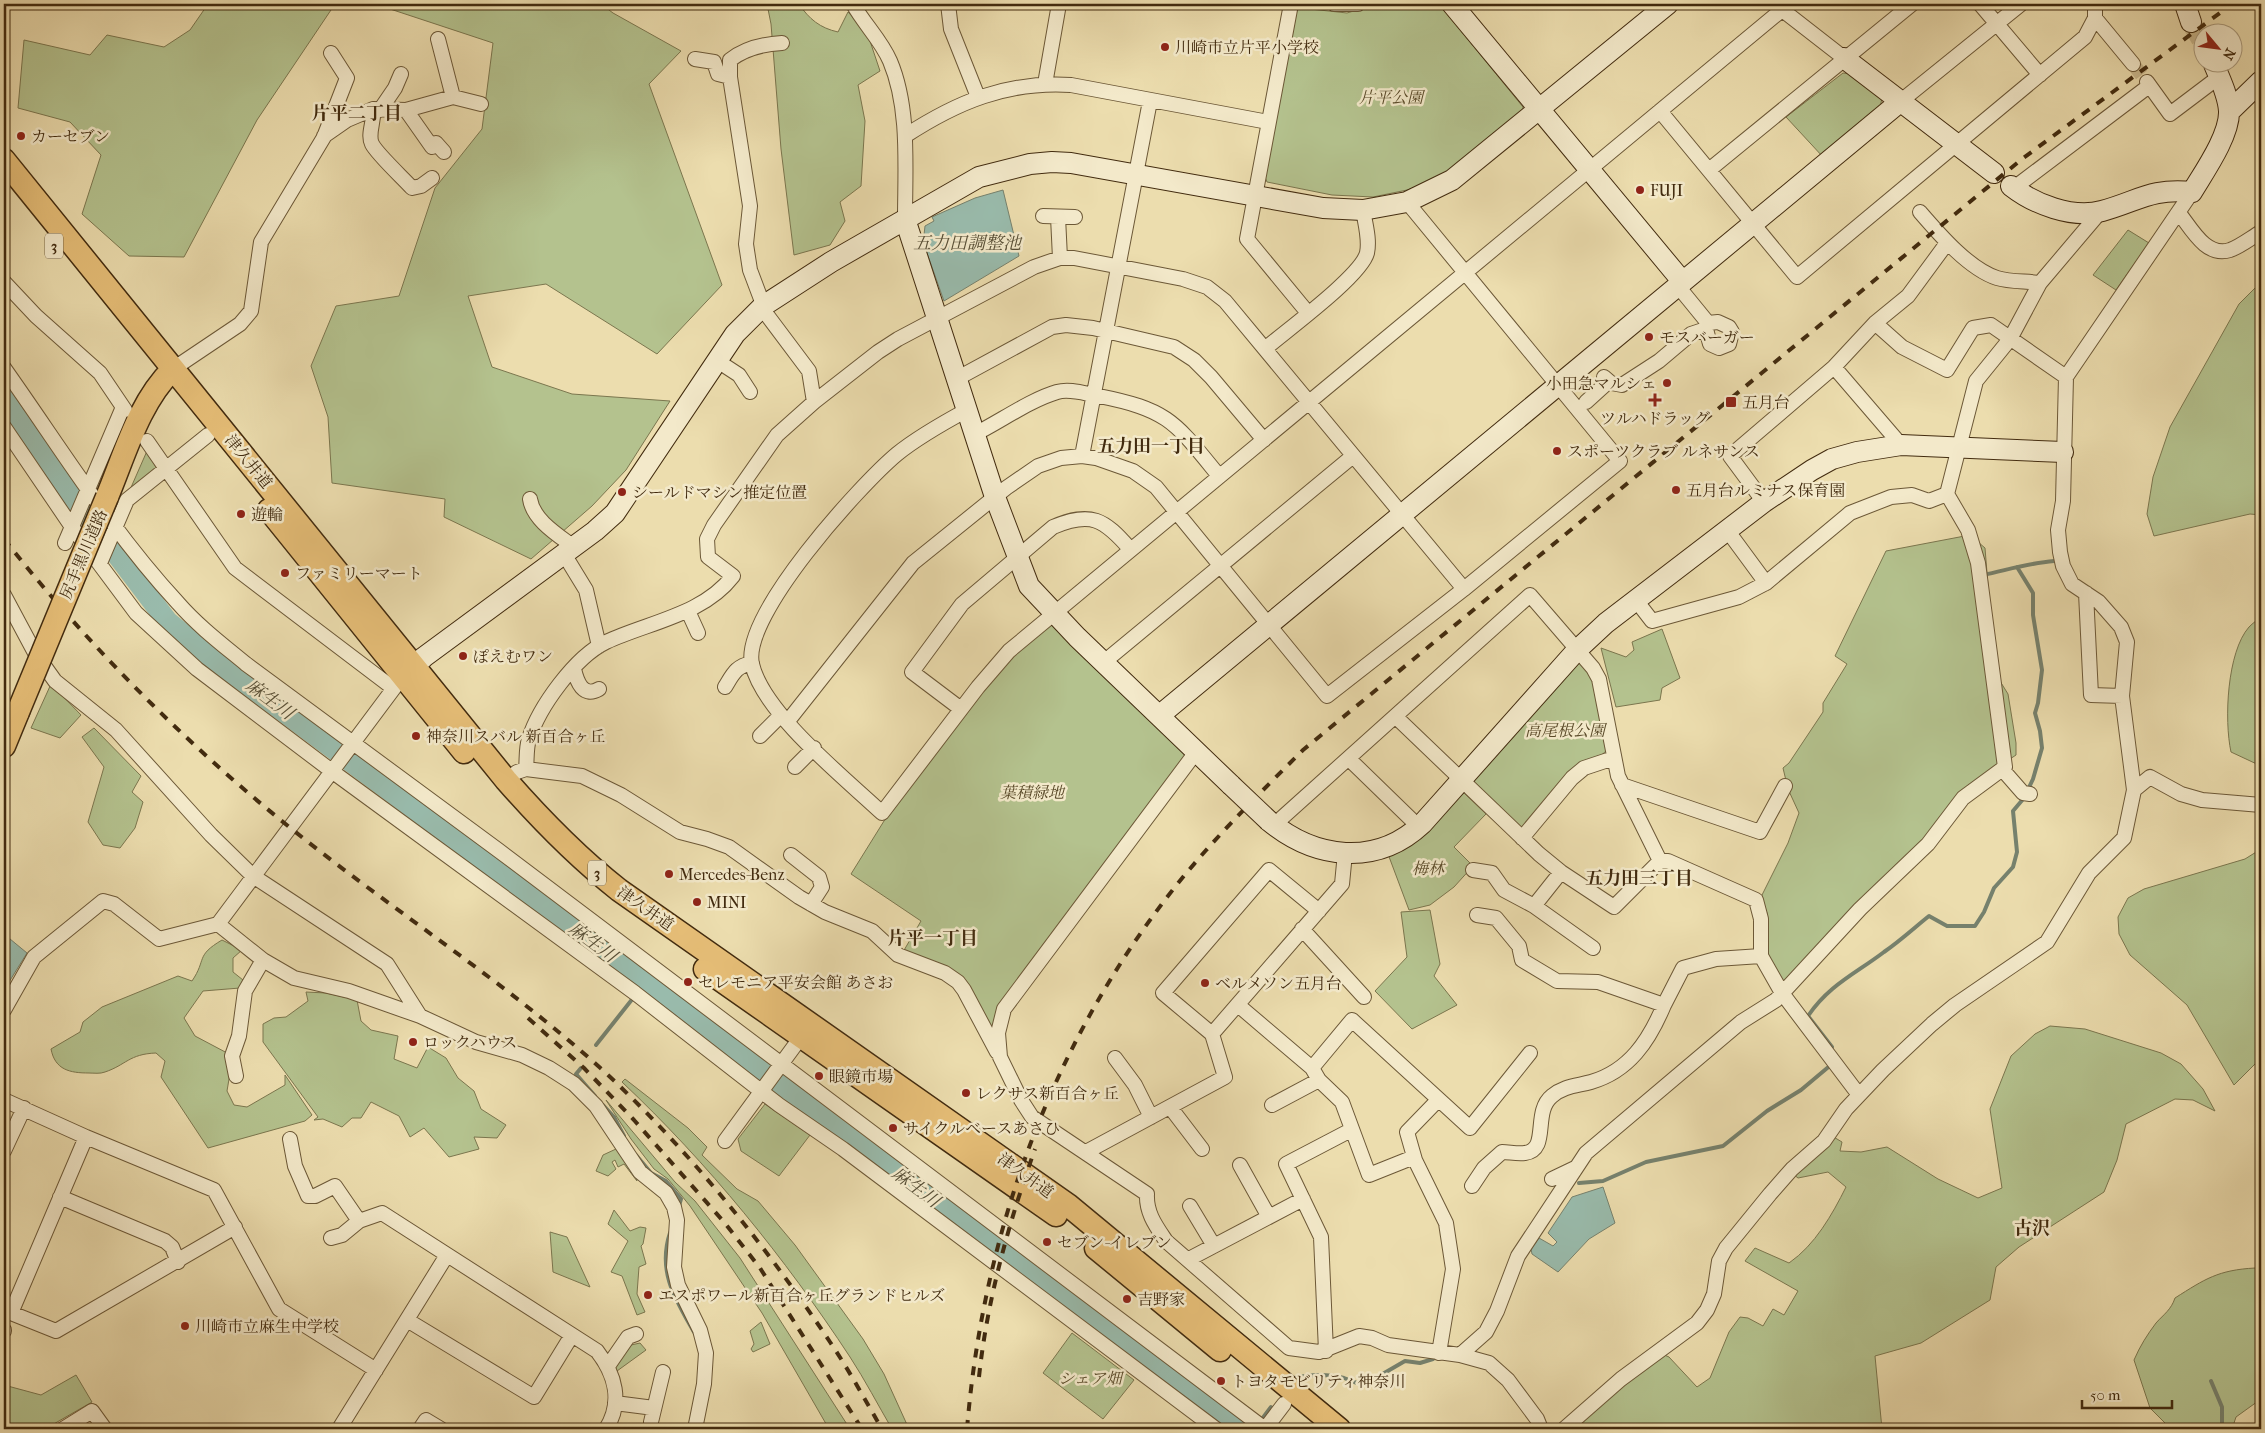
<svg xmlns="http://www.w3.org/2000/svg" width="2265" height="1433" font-family="'IM FELL French Canon','Noto Serif JP',serif">
  <style>
    .green { fill: #b4c28e; stroke: #7b764e }
    .water { fill: #99bbac; stroke: #76816d }
    .lines { fill: none; stroke-linecap: round; stroke-linejoin: round }
    .stream { stroke: #76816d; stroke-width: 4 }
    .river { stroke: #99bbac; stroke-width: 21 }
    .street-tunnel { stroke: #cab98e; stroke-width: 14; stroke-dasharray: 14 7; stroke-linecap: butt }
    .secondary-tunnel { stroke: #cab98e; stroke-width: 20; stroke-dasharray: 20 10; stroke-linecap: butt }
    .street-casing { stroke: #6c5837; stroke-width: 16 }
    .secondary-casing { stroke: #422b0f; stroke-width: 22 }
    .primary-casing { stroke: #422b0f; stroke-width: 25 }
    .street { stroke: #f3e9ca; stroke-width: 14 }
    .secondary { stroke: #f3e9ca; stroke-width: 20 }
    .primary { stroke: #e6be77; stroke-width: 22 }
    .rail { stroke: #422b0f; stroke-width: 4; stroke-dasharray: 9 9; stroke-linecap: butt }
    .secondary-bridge-casing { stroke: #422b0f; stroke-width: 22; stroke-linecap: butt }
    .primary-bridge-casing { stroke: #422b0f; stroke-width: 25; stroke-linecap: butt }
    .secondary-bridge { stroke: #f3e9ca; stroke-width: 20 }
    .primary-bridge { stroke: #e6be77; stroke-width: 22 }
    .poi-dot { fill: #8f2418; stroke: #f3e9ca; stroke-width: 2 }
    .labels { text-anchor: middle; stroke-width: 5; stroke-linejoin: round; paint-order: stroke }
    .shield { fill: #f3e9ca; stroke: #776447; stroke-width: 1 }
    .shield-label { font-size: 15px; font-weight: bold; fill: #422b0f }
    .poi-label { font-size: 16px; fill: #422b0f; stroke: #f3e9ca; text-anchor: start }
    .park-label { font-size: 16px; font-style: italic; fill: #594928; stroke: #f3e9ca }
    .street-label { font-size: 16px; fill: #422b0f; stroke: #f3e9ca }
    .neighbourhood-label { font-size: 18px; font-weight: bold; fill: #422b0f; stroke: #f3e9ca }
    .water-label { font-size: 18px; font-style: italic; fill: #584f36; stroke: #f3e9ca }
  </style>
  <rect width="100%" height="100%" fill="#ecddae"/>
  <filter id="stains"><feTurbulence type="fractalNoise" baseFrequency=".004" numOctaves="4"/><feColorMatrix values="0 0 0 0 .2 0 0 0 0 .09 0 0 0 0 .02 0 0 0 .5 -.17"/></filter>
  <radialGradient id="worn" r=".72"><stop offset=".6" stop-color="#630" stop-opacity="0"/><stop offset="1" stop-color="#630" stop-opacity=".3"/></radialGradient>
  <path class="green" d="M208 4H335L257 120 184 257 129 256 82 214 101 155 70 122 18 108 24 40 90 55 107 35 164 47 190 30Z
    M375 4H601L613 13 681 51 649 84 722 285 657 354 546 284 468 296 492 367 572 394 670 401 626 470 592 506 531 559 444 517 445 499 332 483 328 417 311 366 336 306 399 296 435 188 482 129 493 43Z
    M767 4H799C809 19 820 28 838 32L848 12 867 32 880 71 858 85 865 121 861 186 840 202 845 221 830 245 794 255 781 149 771 24Z
    M1377 4H1439L1523 107V113L1437 180 1407 190 1373 197 1332 195 1267 182 1265 177 1297 10 1301 8 1347 13Z
    M1843 73 1852 74 1882 97 1880 109 1823 157 1786 117Z
    M2128 230 2149 243 2116 290 2093 275Z
    M2261 282V515L2250 514 2154 536 2147 514 2153 477 2170 427 2239 304Z
    M147 451 156 467 153 473 129 492Z
    M1970 535 1985 548 1995 673 2008 694 2016 743V755L2001 765 1924 842 1787 994 1767 953V913L1761 897 1788 843 1799 813 1788 789 1783 768 1789 763 1823 712V703L1847 664 1835 656 1886 551Z
    M2261 617V766L2231 752C2224 720 2227 652 2249 627 2253 623 2257 620 2261 617Z
    M1055 624 1186 756 993 1030 968 988 903 952 921 921 851 874 884 821 1002 666 1049 625Z
    M1662 629 1680 678 1662 688 1660 700 1616 707 1601 648 1626 657 1634 650 1632 642Z
    M1575 663H1581L1594 682 1607 750 1524 827H1519L1472 783 1473 778Z
    M51 684 81 715 60 738 31 728Z
    M94 728 141 776 132 792 143 802 135 828 120 848 103 845 88 822 104 767 82 737Z
    M1464 793 1486 814 1454 847 1473 866 1454 887 1430 905 1409 910 1388 854 1460 794Z
    M2261 849V1058L2234 1085 2187 1005 2130 955 2119 934 2118 917 2128 898 2144 889 2245 859Z
    M1430 910 1440 964 1434 976 1457 1005 1412 1029 1375 991 1407 957 1401 912Z
    M222 940 242 950 233 958V972L243 980 240 988 203 991 184 1018 195 1036 229 1054 230 1073 227 1091 234 1105 247 1107 285 1085V1075L312 1115 305 1121 208 1148 161 1077 165 1061 156 1053C129 1054 126 1065 105 1072 100 1074 94 1073 89 1073 70 1073 55 1070 51 1049L80 1032 83 1022 102 1007 178 976 192 981C207 959 195 956 222 940Z
    M306 992 326 993 357 1000 361 1021 371 1030 398 1036 394 1059 417 1068 428 1047 446 1058 458 1078 474 1091 481 1109 506 1125 497 1138 474 1137 479 1149 449 1157 424 1128 410 1137 399 1116 371 1102 361 1118H352L342 1127 323 1119 314 1120 318 1117 263 1042V1024L274 1018 286 1017 308 1001Z
    M2050 1026 2085 1029 2161 1053 2181 1064 2203 1089 2215 1111 2193 1100 2175 1099 2126 1124 2117 1160 2104 1192 2019 1247 1996 1267 1990 1300 1921 1343 1875 1356 1882 1429H1570L1660 1353 1669 1357 1697 1387 1710 1378 1729 1332 1740 1317 1748 1318 1763 1326 1773 1309 1784 1315 1798 1291 1745 1261 1755 1248 1789 1263C1815 1245 1832 1215 1846 1187L1828 1172 1798 1178 1793 1174 1832 1136 1842 1142 1840 1151 1861 1152 1887 1147 1938 1179 1978 1198 2002 1188 1990 1109 2011 1056 2035 1034Z
    M625 1079 688 1128 707 1147 702 1155 737 1189 758 1201 795 1245 863 1339 884 1374 909 1429H892C878 1405 865 1380 850 1357 785 1258 708 1163 622 1082Z
    M606 1100 675 1182 695 1201 740 1258 850 1429H829L762 1313 690 1206 668 1179 654 1169 631 1139Z
    M765 1104 810 1135 779 1176 741 1151 738 1139Z
    M616 1149 635 1176 637 1181 624 1164 618 1167 615 1160 612 1162 616 1169 608 1176 596 1171 603 1155Z
    M614 1210 630 1231 640 1227 646 1228 643 1244 641 1246 646 1264 639 1267 637 1294 645 1312 637 1315 622 1276 611 1272 628 1241 608 1224Z
    M550 1232 567 1237 590 1287 553 1272Z
    M2255 1268 2261 1272V1399L2236 1417 2232 1429H2171L2150 1408 2134 1360C2140 1346 2147 1335 2156 1323 2164 1314 2171 1310 2175 1298 2205 1279 2218 1270 2255 1268Z
    M761 1322 770 1344 753 1352 751 1349 754 1344 750 1331Z
    M1072 1333 1134 1380 1103 1419 1043 1373Z
    M640 1343 646 1350 617 1371 615 1367 631 1345Z
    M76 1375 92 1402 45 1429H4V1385L41 1395Z"/>
  <path class="water" d="M1003 190 1019 256 944 301 921 236 924 235 925 226 934 221 932 217 975 198Z
    M4 934 27 953 4 990Z
    M1603 1187 1615 1223 1589 1239 1558 1272 1532 1254 1531 1249 1539 1238 1553 1246 1557 1242 1548 1233 1572 1197Z"/>
  <g class="lines">
    <path class="stream" d="M1983 575C2007 570 2029 563 2054 561
      M596 1045 645 983
      M1832 1047 1808 1016C1829 985 1855 974 1884 952 1900 941 1914 928 1929 916L1947 926H1975L1984 912 1994 888 2013 867 2017 852 2013 811 2024 798 2033 779 2042 748 2040 731 2035 713 2038 703 2042 670 2033 615V593L2017 567
      M581 1068 576 1074 595 1096
      M603 1105 614 1117 624 1136
      M636 1155 651 1173 666 1181 681 1199 679 1206
      M1579 1183 1603 1181 1646 1162 1723 1146 1767 1111 1801 1090 1832 1064
      M670 1233C657 1272 676 1300 694 1332
      M1295 1378C1310 1374 1329 1374 1344 1378 1352 1381 1358 1385 1367 1383L1405 1361 1420 1363 1433 1359
      M2211 1381 2222 1407V1429
      M1262 1419 1271 1407"/>
    <path class="river" d="M4 398 51 468 168 622 217 662 696 1019 840 1131 1241 1429"/>
    <path class="street-tunnel" d="M2133 64 2147 82"/>
    <path class="secondary-tunnel" d="M2191 22 2202 41"/>
    <defs>
      <path id="street" d="M853 4C864 24 881 40 890 61 910 108 905 168 905 219
        M948 4 951 29 978 97
        M1291 4 1247 239 1308 313
        M1334 4H1358
        M1980 4 2040 75
        M1776 5 1844 58
        M2095 18 2133 64
        M438 39 453 97
        M782 43C764 44 744 49 730 60V77L750 206 746 244 750 270 767 315 809 371 814 402
        M695 59 714 62 718 74 730 77
        M2147 82 2170 114 2219 77
        M1045 84 1059 4
        M1901 101 2021 4
        M373 109C375 120 367 134 372 144 377 154 403 178 412 188L421 186 432 178
        M380 110 395 88 401 74
        M406 110 432 147 436 143 444 152
        M1660 111 1797 277 2085 37 2095 18V4
        M324 136 347 120 373 109 406 110 453 97 481 104
        M905 136C957 102 1007 81 1071 85L1268 122
        M1709 170 1912 4
        M2014 188 2149 86
        M1920 212C1939 234 1969 269 1997 278 2010 282 2026 281 2040 283
        M2179 213C2191 228 2206 258 2230 250 2241 246 2252 237 2261 232
        M1043 216 1075 217
        M1058 217 1060 258
        M4 282 36 316 100 373 125 410
        M1677 285 1708 323
        M1718 322 1729 327 1732 332 1729 344 1719 348 1710 344 1706 329 1708 323Z
        M1875 323 1902 347 1947 370 1973 328 1991 325 2066 377
        M1266 348C1287 330 1361 276 1367 253 1370 239 1365 223 1363 210
        M716 360 739 375 750 392
        M1834 367 1901 445
        M4 368C60 447 112 532 178 603 198 626 223 645 246 664L498 850 1265 1429
        M173 369 240 324 251 311 261 242 324 137 347 78 331 53
        M1604 377 1611 383 1622 385 1659 361 1691 334 1706 329
        M958 378 1052 327 1066 325 1093 328 1174 347 1194 360 1211 377 1264 440
        M1586 402 1608 382
        M967 410C943 423 918 437 897 454 860 485 741 616 752 664 763 713 845 778 882 813L978 687 1009 651 1789 4
        M4 427 72 527 136 613 197 669 333 772 635 993 779 1105 843 1149 1216 1429
        M975 434C1001 421 1030 400 1057 392 1070 388 1086 394 1099 396 1169 410 1175 422 1219 476
        M147 441 235 568 393 688
        M1082 456 1150 101
        M530 499C533 520 558 535 574 547
        M1764 502 1730 456 1834 367 1875 323 1908 296 1947 243
        M1727 530 1766 583
        M65 543 123 407
        M564 554 586 590 599 646
        M100 563 127 500 208 435
        M2086 593 2091 695 2122 696
        M4 595 35 653 55 681 116 730 211 835 253 876 387 964 420 1016
        M1635 599 1652 621 1739 597 1766 583 1850 513 1891 497 1912 495 1929 501 1947 494
        M688 611 698 633
        M1104 662 1353 456
        M574 669C577 682 583 698 599 689
        M725 687C733 674 736 666 752 663
        M961 709 912 672 962 604 1053 527C1091 511 1104 519 1130 549
        M1396 717 1539 854 1561 872 1614 907 1660 861H1668L1756 900 1761 919V956
        M788 721 913 563 1006 488 1038 466 1061 458 1082 456 1096 458 1133 471 1156 487 1327 696 1464 589 1620 461 1407 202
        M760 736 780 716
        M1196 752 1004 1009 998 1033 1000 1057 1021 1100 1032 1117 1147 1194C1146 1213 1156 1226 1166 1241L1289 1348 1319 1352 1359 1336 1372 1338 1388 1345 1460 1355 1489 1363 1508 1380 1537 1419 1541 1429
        M1349 759 1419 827
        M795 767 814 748
        M526 769 582 776 621 795 680 832 707 839 729 847 799 897 825 912 872 931 898 955 945 973 958 982 964 990 997 1052
        M2002 769 2023 793 2030 794
        M506 780 517 772 526 769C527 760 526 748 529 739 539 707 575 657 606 642 649 622 703 615 733 576L708 557 707 539 714 525 777 435 814 402 878 352 898 339 1034 267 1060 258H1074L1183 279 1207 287 1225 301 1464 589
        M1622 785 1760 832 1785 786
        M2134 790 2150 777 2181 794 2202 800 2261 805
        M1274 825 1530 595 1593 668 1599 679 1618 776 1660 861
        M1522 838 1572 778 1584 768 1614 758
        M791 855 819 877 822 887 811 904
        M1473 870 1492 873 1504 890 1534 906 1593 948
        M1534 906 1561 872
        M1477 915 1496 918 1519 946 1522 960 1557 981 1598 982 1664 1005 1683 968 1716 959 1761 956 1782 993 1859 1095
        M218 924 263 960 294 978 349 991 420 1016 476 1042 522 1055 549 1068 574 1084 596 1106 640 1172 666 1193 674 1207 677 1220 674 1267 678 1285 700 1330 706 1353 704 1384 695 1429
        M1302 929 1364 997
        M1238 1005 1312 1068 1319 1080 1342 1102 1369 1175 1414 1157
        M4 1010 34 957 103 901 114 904 159 939 218 924 403 676
        M1212 1034 1342 884 1345 853
        M1115 1058 1135 1085 1151 1117
        M1312 1068 1352 1020 1470 1128 1530 1053
        M236 1076 232 1056 239 1036 245 991 263 960
        M4 1100 86 1137 214 1190 279 1309 376 1370
        M1438 1100 1407 1132 1415 1160 1446 1223 1453 1269 1439 1353
        M1272 1105 1319 1080
        M1170 1107 1202 1149
        M86 1137 11 1313 56 1331 235 1227
        M290 1139 295 1166 308 1196H315L335 1186 359 1221
        M725 1141 801 1037
        M4 1151 24 1108
        M1086 1152 1225 1077 1212 1034 1163 993 1269 870 1319 911
        M1240 1165 1269 1217
        M1552 1179 1575 1168
        M1472 1186 1484 1168 1502 1152C1509 1152 1517 1154 1525 1153 1550 1150 1532 1112 1552 1096 1564 1086 1576 1086 1591 1082 1629 1071 1649 1041 1664 1005
        M60 1197 165 1241 172 1247 178 1262
        M1190 1206 1214 1246
        M331 1238 342 1235 359 1221 382 1213 597 1351C615 1374 623 1402 606 1429
        M1189 1259 1303 1199
        M407 1320 534 1397 572 1335
        M4 1330V1331
        M1326 1351 1321 1237 1286 1164 1351 1130
        M1460 1355 1486 1332 1497 1311 1518 1256 1586 1153 1741 1022 1776 1000 1860 909 1928 844 1963 798 2005 767 1978 563 1968 530 1947 494 1976 381 2010 339 2040 283 2101 211
        M608 1366 628 1337 636 1334
        M615 1403 654 1408
        M651 1422 663 1372
        M63 1429 92 1411 105 1429
        M339 1429 447 1255
        M420 1429 426 1420 441 1429
        M1265 1429 1284 1404
        M1564 1429 1621 1379 1697 1323 1707 1310 1714 1294 1719 1261 1726 1248 1770 1194 1792 1169 1824 1141 1846 1109 1883 1070 1932 1024 1955 1005 2047 942 2089 873 2124 838 2134 790 2122 696 2127 642 2121 627 2099 602 2072 584 2063 566 2060 552 2058 530 2063 501 2066 377 2192 192"/>
      <path id="secondary" d="M1452 4 1682 281
        M2185 4 2191 22
        M1844 58 1994 173
        M2229 112 2261 81
        M2011 186C2034 204 2072 219 2102 211 2139 201 2150 188 2192 192 2204 172 2230 135 2229 111 2228 94 2219 77 2213 62
        M905 219 995 497 1029 586 1077 637 1231 785
        M403 676 424 657 595 531 615 513 735 334 763 306 831 262 979 177 1030 164 1052 162 1071 163 1323 208 1363 210 1407 202 1452 180 1668 4
        M1160 715 1901 101
        M1269 821C1315 859 1376 867 1422 824L1577 650 1606 623 1764 502 1812 470 1832 459 1857 452 1901 445 2063 452"/>
      <path id="primary" d="M4 160 506 780C541 820 577 857 619 890L1068 1205 1339 1429
        M107 497C125 454 139 402 173 369
        M269 510 464 752
        M4 746 18 712
        M705 969 1056 1215
        M1096 1248 1220 1350"/>
    </defs>
    <use href="#street" class="street-casing"/>
    <use href="#secondary" class="secondary-casing"/>
    <use href="#primary" class="primary-casing"/>
    <use href="#street" class="street"/>
    <use href="#secondary" class="secondary"/>
    <use href="#primary" class="primary"/>
    <path class="rail" d="M4 539C88 645 183 741 288 826 393 911 509 984 608 1075 692 1154 766 1246 830 1342 849 1370 865 1400 882 1429
      M528 1018 584 1068 634 1120 724 1222 760 1268 862 1429
      M979 1377C987 1300 1009 1222 1035 1149
      M967 1429C983 1233 1052 1042 1175 887 1214 838 1259 794 1303 750L2022 159 2232 4"/>
    <defs>
      <path id="secondary-bridge" d="M1231 785 1269 821"/>
      <path id="primary-bridge" d="M18 712 107 497"/>
    </defs>
    <use href="#secondary-bridge" class="secondary-bridge-casing"/>
    <use href="#primary-bridge" class="primary-bridge-casing"/>
    <use href="#secondary-bridge" class="secondary-bridge"/>
    <use href="#primary-bridge" class="primary-bridge"/>
  </g>
  <g class="poi-dot">
    <circle cx="1165" cy="47" r="5"/>
    <circle cx="21" cy="136" r="5"/>
    <circle cx="1640" cy="190" r="5"/>
    <circle cx="1649" cy="337" r="5"/>
    <circle cx="1667" cy="383" r="5"/>
    <path d="M1652.5 392.5h5v5h5v5h-5v5h-5v-5h-5v-5h5z"/>
    <rect x="1725" y="396" width="12" height="12" rx="2.5"/>
    <circle cx="1557" cy="451" r="5"/>
    <circle cx="1676" cy="490" r="5"/>
    <circle cx="622" cy="492" r="5"/>
    <circle cx="241" cy="514" r="5"/>
    <circle cx="285" cy="573" r="5"/>
    <circle cx="463" cy="656" r="5"/>
    <circle cx="416" cy="736" r="5"/>
    <circle cx="669" cy="874" r="5"/>
    <circle cx="697" cy="902" r="5"/>
    <circle cx="688" cy="982" r="5"/>
    <circle cx="1205" cy="983" r="5"/>
    <circle cx="413" cy="1042" r="5"/>
    <circle cx="819" cy="1076" r="5"/>
    <circle cx="966" cy="1093" r="5"/>
    <circle cx="893" cy="1128" r="5"/>
    <circle cx="1047" cy="1242" r="5"/>
    <circle cx="648" cy="1295" r="5"/>
    <circle cx="1127" cy="1299" r="5"/>
    <circle cx="185" cy="1326" r="5"/>
    <circle cx="1221" cy="1381" r="5"/>
  </g>
  <g class="labels">
    <g class="shield">
      <rect x="45" y="233.5" width="18" height="25" rx="4"/>
      <rect x="588" y="860.5" width="18" height="25" rx="4"/>
    </g>
    <g class="shield-label">
      <text x="54" y="251">3</text>
      <text x="597" y="878">3</text>
    </g>
    <g class="poi-label">
      <text x="1175" y="53">川崎市立片平小学校</text>
      <text x="31" y="142">カーセブン</text>
      <text x="1650" y="196">FUJI</text>
      <text x="1659" y="343">モスバーガー</text>
      <text x="1657" y="389" text-anchor="end">小田急マルシェ</text>
      <text x="1742" y="408">五月台</text>
      <text x="1655" y="424" text-anchor="middle">ツルハドラッグ</text>
      <text x="1567" y="457">スポーツクラブ ルネサンス</text>
      <text x="1686" y="496">五月台ルミナス保育園</text>
      <text x="632" y="498">シールドマシン推定位置</text>
      <text x="251" y="520">遊輪</text>
      <text x="295" y="579">ファミリーマート</text>
      <text x="473" y="662">ぽえむワン</text>
      <text x="426" y="742">神奈川スバル 新百合ヶ丘</text>
      <text x="679" y="880">Mercedes-Benz</text>
      <text x="707" y="908">MINI</text>
      <text x="698" y="988">セレモニア平安会館 あさお</text>
      <text x="1215" y="989">ベルメソン五月台</text>
      <text x="423" y="1048">ロックハウス</text>
      <text x="829" y="1082">眼鏡市場</text>
      <text x="976" y="1099">レクサス新百合ヶ丘</text>
      <text x="903" y="1134">サイクルベースあさひ</text>
      <text x="1057" y="1248">セブン-イレブン</text>
      <text x="658" y="1301">エスポワール新百合ヶ丘グランドヒルズ</text>
      <text x="1137" y="1305">吉野家</text>
      <text x="195" y="1332">川崎市立麻生中学校</text>
      <text x="1231" y="1387">トヨタモビリティ神奈川</text>
    </g>
    <g class="park-label">
      <text x="1391" y="103">片平公園</text>
      <text x="1565" y="736">高尾根公園</text>
      <text x="1032" y="798">葉積緑地</text>
      <text x="1428" y="874">梅林</text>
      <text x="1090" y="1384">シェア畑</text>
    </g>
    <g class="street-label">
      <text transform="translate(249 461) rotate(51)" y="6">津久井道</text>
      <text transform="translate(83 554) rotate(-67)" y="6">尻手黒川道路</text>
      <text transform="translate(646 908) rotate(35)" y="6">津久井道</text>
      <text transform="translate(1026 1175) rotate(36)" y="6">津久井道</text>
    </g>
    <g class="neighbourhood-label">
      <text x="357" y="119">片平二丁目</text>
      <text x="1151" y="452">五力田一丁目</text>
      <text x="1639" y="884">五力田三丁目</text>
      <text x="933" y="944">片平一丁目</text>
      <text x="2032" y="1234">古沢</text>
    </g>
    <g class="water-label">
      <text x="967" y="249">五力田調整池</text>
      <text transform="translate(270 699) rotate(37)" y="6">麻生川</text>
      <text transform="translate(593 942) rotate(37)" y="6">麻生川</text>
      <text transform="translate(916 1187) rotate(37)" y="6">麻生川</text>
    </g>
  </g>
  <rect width="2265" height="1433" fill="none" stroke="#ecddae" stroke-width="20"/>
  <rect x="5" y="5" width="2255" height="1423" fill="none" stroke="#422b0f" stroke-width="2.5"/>
  <rect x="10" y="10" width="2245" height="1413" fill="none" stroke="#422b0f"/>
  <g transform="translate(2218 48) rotate(119)"><circle r="24" fill="#f3e9ca" stroke="#ac9d7f"/>
  <path d="M0-4L9 19L0 12L-9 19Z" fill="#8f2418"/>
  <text y="-8" font-size="14" font-weight="bold" text-anchor="middle" fill="#422b0f">N</text>
  </g>
  <path d="M2082 1400v8h90v-8" fill="none" stroke="#422b0f" stroke-width="2.5"/>
  <text x="2090" y="1400" font-size="15" fill="#422b0f" stroke="#f3e9ca" stroke-width="4" paint-order="stroke">50 m</text>
  <rect width="100%" height="100%" filter="url(#stains)"/>
  <rect width="100%" height="100%" fill="url(#worn)"/>
</svg>
